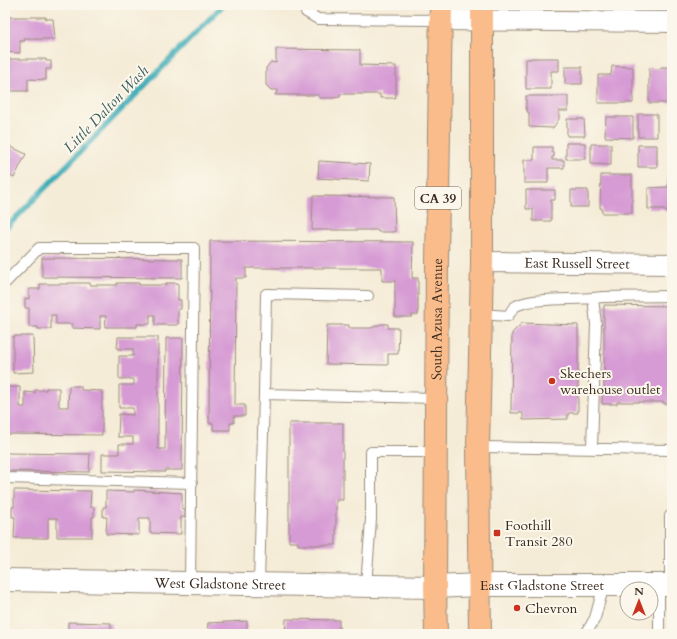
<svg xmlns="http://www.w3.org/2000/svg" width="677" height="639" font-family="Cardo,serif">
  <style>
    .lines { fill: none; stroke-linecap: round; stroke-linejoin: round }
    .stream { stroke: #3bacb8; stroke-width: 5.5 }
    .building { fill: #d69ad4 }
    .service-casing { stroke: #988b7a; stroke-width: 12 }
    .minor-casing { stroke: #988b7a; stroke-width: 22 }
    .tertiary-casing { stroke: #988b7a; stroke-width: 24 }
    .primary-casing { stroke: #988b7a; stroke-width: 24 }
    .service { stroke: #fff; stroke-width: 10 }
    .minor { stroke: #fff; stroke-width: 20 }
    .tertiary { stroke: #fff; stroke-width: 22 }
    .primary { stroke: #fabc8b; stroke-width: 22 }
    .poi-dot { fill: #c8321e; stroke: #fbf7ec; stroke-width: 1.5 }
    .labels { text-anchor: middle; stroke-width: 4; stroke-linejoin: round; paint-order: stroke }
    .shield { fill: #fbf7ec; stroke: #75685c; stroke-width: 1 }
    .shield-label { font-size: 13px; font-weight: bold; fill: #3b2a1e }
    .street-label { font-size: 14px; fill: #3b2a1e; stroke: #fbf7ec }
    .poi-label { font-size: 14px; fill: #3b2a1e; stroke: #fbf7ec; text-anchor: start }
    .water-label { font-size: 15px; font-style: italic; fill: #3b5e5c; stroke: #fbf7ec }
  </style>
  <rect width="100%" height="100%" fill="#fbf7ec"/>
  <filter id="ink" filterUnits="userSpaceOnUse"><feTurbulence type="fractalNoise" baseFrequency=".025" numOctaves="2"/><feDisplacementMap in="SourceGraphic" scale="8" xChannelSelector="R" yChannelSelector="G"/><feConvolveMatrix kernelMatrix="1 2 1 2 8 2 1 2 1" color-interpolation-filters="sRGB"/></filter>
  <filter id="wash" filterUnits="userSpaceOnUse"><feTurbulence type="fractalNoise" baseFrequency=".012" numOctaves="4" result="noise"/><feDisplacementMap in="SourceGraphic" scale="16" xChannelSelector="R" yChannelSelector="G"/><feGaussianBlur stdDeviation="0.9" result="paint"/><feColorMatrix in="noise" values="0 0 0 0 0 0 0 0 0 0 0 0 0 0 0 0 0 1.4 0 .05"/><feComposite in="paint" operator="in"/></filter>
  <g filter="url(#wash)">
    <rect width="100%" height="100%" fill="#f5ecd7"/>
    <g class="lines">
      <path class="stream" d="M5 229 223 5"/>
    </g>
    <g id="blocks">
      <path class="building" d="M5 17H46V19H53L55 39H24L25 41H20V53L5 52Z
        M276 49 360 50V65L396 66V94L395 98H380V94H340V97L333 98H319V95H275L278 90H271L266 85V68L271 62 276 63Z
        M531 58H559V71H551V89H526V59H531Z
        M5 59H46V61H51V69H46V80L28 79V91H5Z
        M612 66 633 67V103H598V75H611Z
        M565 67H582V84H565Z
        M661 67H672V97H671V103H649V68L661 69Z
        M526 96H568V111H559V119L553 128 529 127V112H527V109H526Z
        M638 114H657V137H638Z
        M606 117H633V138L605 137Z
        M567 119H584L585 136H567Z
        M566 143H585V159H566Z
        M5 144 26 154 14 178 5 173Z
        M591 144H611V165L591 164Z
        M638 145H657V167H638Z
        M534 147H552V153H554V157H552V160H564V168H548V183H524V160H534Z
        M319 161 370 164 369 181 318 178Z
        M601 175H632V213H602V208H600Z
        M668 176H672V213H667V211H664V209H648V188L668 187Z
        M526 190H555V200H551V221H533V209H526Z
        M571 190H588V207H571Z
        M313 196 394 197 395 232H378V230H312Z
        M210 241 413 242 412 278H418V315H412V317H395V281H382V268H246V278H236L235 405H245V416H234V423H230V430H213V423H209Z
        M42 258 182 259V278L42 277Z
        M68 283H90V285H117V283H139V285H166V283H178V300H181V309H178V325H155V315H150V324H137V327H105L106 316H100V329L72 328V324H56V315H51V329H38V327H29V308H25V298L29 299V289H40V284H68Z
        M604 305 672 306V404H664V402H617V404H602V389H604Z
        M522 323 578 325V413H568V419L523 420V413H511L512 333Z
        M381 324H388V328H399L398 354H388V365L326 364 327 325H349V328H371Z
        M13 336H33L34 372 13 373Z
        M118 337H158V449H165L166 338H183L182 470H165V472L102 471V454H119V444H133V437H118L119 414 133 415V408H119V385H134V379H119V356H133V349H117Z
        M69 386H81V390L102 391V435L5 434V387H20V407H25V392L35 393V390H46V388H59V407H68Z
        M289 423H343V500H336V545H298V542H289Z
        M5 453 90 454 89 472 5 471Z
        M14 490 91 491 90 507H94V517H92V537H57V518H48V538H14L15 517H12V507H14Z
        M134 490 182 493V508L185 509V517H181V534L150 533V518H139V535L106 534 107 517H103V507H106V491L134 492Z
        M286 619 339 620V634H285Z
        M247 621V634H207L208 623Z
        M68 622 111 623V631H113V634H68Z"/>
    </g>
  </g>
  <g filter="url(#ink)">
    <use href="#blocks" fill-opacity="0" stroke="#988b7a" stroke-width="1"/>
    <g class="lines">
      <defs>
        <path id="service" d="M304 5 306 12 318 19 440 20
          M5 283 39 248H194L190 582
          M368 296 266 294 264 394 436 398
          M593 298 603 297 672 296
          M481 314 508 316C511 312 512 308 516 306 532 297 574 300 593 298L596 324 592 448
          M478 447 672 450
          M5 478 192 483
          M670 516V585
          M259 584 264 394
          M366 586 371 519V452H436
          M586 634 595 618 604 585
          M659 634V585"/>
        <g id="minor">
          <path d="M440 20 672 22"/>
          <path id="s1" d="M482 262 672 264"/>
        </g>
        <g id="tertiary">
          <path id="s2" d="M5 580 435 587 479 585H672"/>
        </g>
        <g id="primary">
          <path id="s3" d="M436 634 435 587 437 261 441 5"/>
          <path d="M480 634 478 447 482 262V5"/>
        </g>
      </defs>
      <use href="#service" class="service-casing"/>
      <use href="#minor" class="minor-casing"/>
      <use href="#tertiary" class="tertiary-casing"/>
      <use href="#primary" class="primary-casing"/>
      <use href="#service" class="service"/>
      <use href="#minor" class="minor"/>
      <use href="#tertiary" class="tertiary"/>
      <use href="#primary" class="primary"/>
    </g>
  </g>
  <g class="poi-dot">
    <circle cx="552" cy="381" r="4"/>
    <rect x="493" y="529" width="8" height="8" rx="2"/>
    <circle cx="517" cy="608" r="4"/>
  </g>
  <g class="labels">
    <rect class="shield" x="415" y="187" width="46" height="22" rx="3"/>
    <g class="shield-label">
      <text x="438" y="203">CA 39</text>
    </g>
    <g class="street-label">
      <text dy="5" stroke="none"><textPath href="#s1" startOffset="95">East Russell Street</textPath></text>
      <text dy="5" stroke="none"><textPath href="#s3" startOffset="315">South Azusa Avenue</textPath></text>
      <text dy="5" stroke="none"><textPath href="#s2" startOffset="215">West Gladstone Street</textPath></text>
      <text dy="5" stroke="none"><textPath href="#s2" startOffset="537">East Gladstone Street</textPath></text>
    </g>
    <g class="poi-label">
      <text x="560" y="378">Skechers<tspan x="560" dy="16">warehouse outlet</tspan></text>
      <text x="505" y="530">Foothill<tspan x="505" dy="16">Transit 280</tspan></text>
      <text x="525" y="613">Chevron</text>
    </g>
    <g class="water-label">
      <text transform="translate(106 109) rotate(-46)" y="5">Little Dalton Wash</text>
    </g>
  </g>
  <rect width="677" height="639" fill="none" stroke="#fbf7ec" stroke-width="20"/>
  <g transform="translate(639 601)"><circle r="19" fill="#fbf7ec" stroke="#aea59a"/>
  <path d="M0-3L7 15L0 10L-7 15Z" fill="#c8321e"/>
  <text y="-6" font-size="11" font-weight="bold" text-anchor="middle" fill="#3b2a1e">N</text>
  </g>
</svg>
